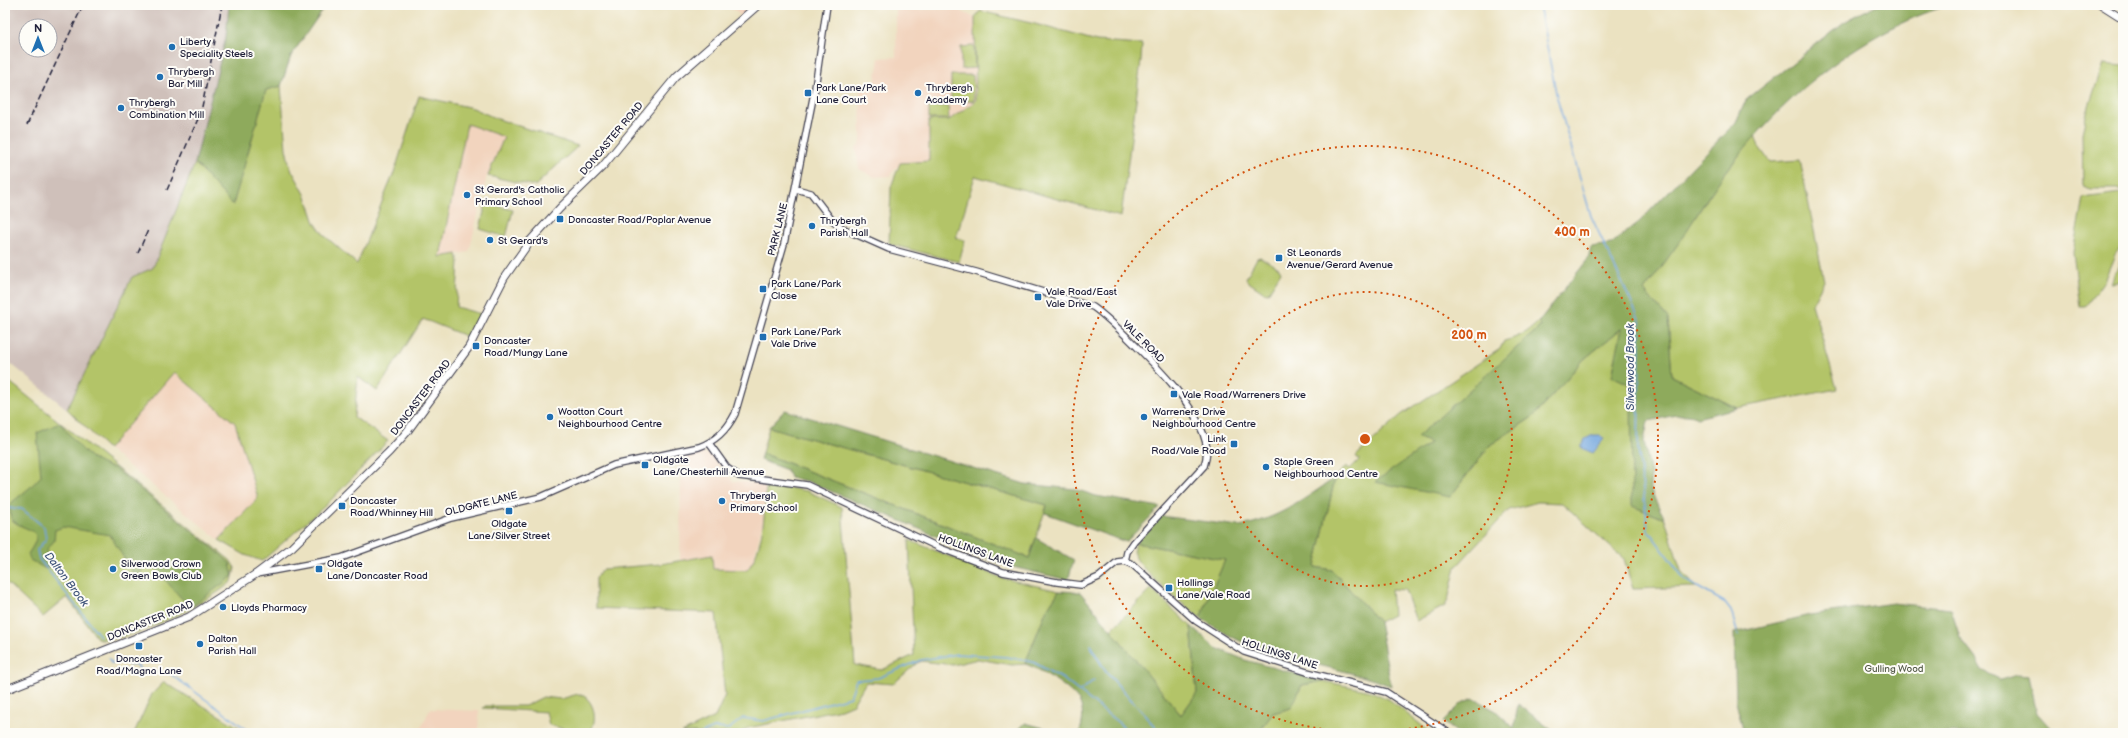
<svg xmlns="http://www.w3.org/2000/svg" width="2128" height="738" font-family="'Balsamiq Sans',sans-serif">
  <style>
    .built { fill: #f2d4be }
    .industrial { fill: #cfc0ba; fill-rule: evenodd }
    .green { fill: #b3c467; stroke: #6a7351 }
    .forest { fill: #8eaa5c; stroke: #58664c }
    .water { fill: #71a5de; stroke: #4a648c }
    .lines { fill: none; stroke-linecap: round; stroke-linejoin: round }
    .stream { stroke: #71a5de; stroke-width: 1.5 }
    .tertiary-casing { stroke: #403f4f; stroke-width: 8 }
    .secondary-casing { stroke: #403f4f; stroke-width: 8 }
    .primary-casing { stroke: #403f4f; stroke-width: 9 }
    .tertiary { stroke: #fff; stroke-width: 5.5 }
    .secondary { stroke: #fff; stroke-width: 6 }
    .primary { stroke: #fff; stroke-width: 7 }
    .rail { stroke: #22223b; stroke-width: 1.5; stroke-dasharray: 6 3; stroke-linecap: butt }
    .ring { fill: none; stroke: #d45411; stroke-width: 2; stroke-dasharray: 2 4 }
    .poi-dot { fill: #1f6fb2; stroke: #fdfcf7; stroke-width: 1.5 }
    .labels { text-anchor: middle; stroke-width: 4; stroke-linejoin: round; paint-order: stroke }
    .poi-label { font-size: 10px; fill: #22223b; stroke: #fdfcf7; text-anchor: start }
    .street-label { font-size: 10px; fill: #22223b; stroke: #fdfcf7 }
    .park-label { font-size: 10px; fill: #555b4a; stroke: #fdfcf7 }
    .water-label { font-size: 11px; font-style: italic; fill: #42567c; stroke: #fdfcf7 }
    .centre { fill: #d45411; stroke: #fdfcf7; stroke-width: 2 }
    .ring-label { font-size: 12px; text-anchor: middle; font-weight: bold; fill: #d45411; stroke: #fdfcf7; stroke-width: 4; stroke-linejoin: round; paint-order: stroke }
  </style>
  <rect width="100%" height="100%" fill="#fdfcf7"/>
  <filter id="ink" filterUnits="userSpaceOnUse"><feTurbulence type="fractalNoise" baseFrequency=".025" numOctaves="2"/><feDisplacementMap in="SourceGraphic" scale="8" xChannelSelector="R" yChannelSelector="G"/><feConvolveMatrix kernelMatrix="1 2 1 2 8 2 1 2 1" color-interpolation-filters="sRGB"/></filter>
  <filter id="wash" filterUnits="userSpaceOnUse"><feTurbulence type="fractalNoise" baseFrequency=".012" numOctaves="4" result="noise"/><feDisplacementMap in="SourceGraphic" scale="16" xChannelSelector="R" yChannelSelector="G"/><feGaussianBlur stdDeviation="0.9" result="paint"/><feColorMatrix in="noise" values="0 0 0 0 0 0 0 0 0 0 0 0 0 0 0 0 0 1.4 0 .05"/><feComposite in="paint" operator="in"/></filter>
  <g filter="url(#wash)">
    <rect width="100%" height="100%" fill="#ebe2c1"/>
    <path class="built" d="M728 5H755L742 17Z
      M957 9 975 18 976 102 949 120 929 161 900 163 890 176 874 177 859 169 856 148 861 142 860 84 875 83 879 58 896 57V10Z
      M467 124 504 137 487 176 469 252 440 257Z
      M173 372 235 423 258 498 219 540 108 449Z
      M700 453 710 454 733 481 766 484 764 517 753 562 747 570 713 569 712 555 680 560 681 454Z
      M430 709 479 711 478 733H412L422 726Z"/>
    <path class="industrial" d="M5 5H229L226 37 195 163 153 268 132 277 67 409 5 359ZM26 26H50V50H26Z"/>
    <path class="green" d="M980 11 1035 24 1097 41 1142 44 1141 61 1121 217 975 176 956 238 965 240 959 262 889 244 891 187 900 163 929 161V120H949L976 101 975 18Z
      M974 46 975 68 961 69V47Z
      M2103 64 2123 66V189H2091L2083 186 2082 133 2087 112Z
      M951 75H973L974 101H951Z
      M281 86 286 149 290 167 305 194 315 223 325 236 357 264 395 170 419 96 473 108 495 118 578 146 535 186 488 176 504 137 467 124 440 257 457 254 459 262 456 307 481 314 468 337 423 319 377 391 358 377 354 417 388 441 326 505 262 561 245 555 219 540 258 498 235 423 174 372 108 449 67 409 132 277 153 268 195 163 233 204 266 90Z
      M929 106H948L949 119H929Z
      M1755 135 1759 147 1770 162 1800 160 1824 281 1812 304 1837 389 1737 408 1672 376 1668 318 1644 291 1677 245 1719 181Z
      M2120 193 2123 198V244L2116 252 2104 281 2085 307H2080L2073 252 2083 198Z
      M486 203 513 210 506 237 480 229Z
      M2123 255V281L2111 283 2122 256Z
      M1260 257 1279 268 1281 272 1268 293 1263 292 1247 281 1246 278 1257 258Z
      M1539 321 1540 327 1418 437 1430 442 1450 497 1490 445 1534 416 1583 360 1622 328 1613 376 1631 385 1633 506 1665 519 1681 571 1696 587 1633 589 1624 559 1562 503 1538 502 1509 510 1456 567 1448 600 1445 606 1416 621 1405 590 1391 589 1393 615 1379 622 1332 570 1315 567 1335 478 1346 466 1350 469 1359 460 1356 456 1401 415 1500 349 1504 341C1519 337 1529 332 1539 321Z
      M5 378 230 560 235 568 232 581C214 600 121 647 97 638L67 597 43 617 5 581Z
      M769 427 1047 505 1029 558 762 453Z
      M766 484 807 491 842 507 855 665 882 670 914 655 909 540 1002 578 1059 591 1046 611 1025 664 1012 665 978 659 953 665 922 661 917 663 893 684 866 682 853 704 841 709 748 728 739 733H682L715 717 725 695 716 613 596 608V578L603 569 661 564 712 555 713 569 747 570C764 550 765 509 766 484Z
      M1136 543 1225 560 1200 618C1185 605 1137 570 1133 551Z
      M1151 589 1191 626 1197 693 1181 715 1111 630Z
      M1323 681 1371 691 1390 700 1431 733H1258L1273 713 1291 708 1302 685Z
      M164 682 243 730 247 733H134L152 694Z
      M578 694C594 696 600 723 588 733H578L549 725 546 712 483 708 485 706H525L543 697 561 699Z"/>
    <path class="forest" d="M229 5H326L291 56 281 86 266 90 233 205 195 163 226 37Z
      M1876 5H1950C1858 31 1775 104 1720 180 1705 201 1692 223 1678 244 1667 260 1655 275 1644 291L1668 318 1672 376 1737 408 1697 418C1683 410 1663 419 1648 421L1644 441 1651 475 1650 485 1653 496 1665 519 1632 506 1631 385 1612 376 1622 328 1583 360 1534 416 1490 445 1450 497 1375 482 1430 443 1417 437 1540 327 1539 321 1588 259 1591 247 1611 244 1639 222 1736 122 1746 100 1844 22Z
      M785 410 1025 484 1075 489 1096 496 1160 507 1126 542 1045 513 1047 505 769 427Z
      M60 423C76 442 89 463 114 468L220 554 230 563 233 576 190 608 153 566 146 564 136 578 110 535 63 527 55 530 54 541 47 549 50 564 46 569 30 560 28 554C48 525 26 534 11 519L9 505C20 495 31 488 41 476L37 433Z
      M762 453 1029 558 1036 538 1074 560 1068 580 1004 565 807 481 790 478 787 470 760 460Z
      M1335 478 1315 567 1332 570 1379 622 1391 686C1347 669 1299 663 1255 647 1236 641 1217 628 1200 618L1225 560 1136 543 1161 516 1239 526C1277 520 1304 499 1335 478Z
      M1059 591 1080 592 1181 715 1197 693 1191 626 1216 648 1245 660 1323 681 1302 685 1291 708 1273 713 1258 733H1079C1083 724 1084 713 1080 703 1073 689 1039 668 1025 664L1046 611Z
      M1893 603 1951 609 1960 638 1976 659 1982 670 2001 680 2018 675 2029 676 2037 713 2055 733H1744L1736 702 1734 633 1810 615Z
      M1473 698 1496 711 1514 728 1518 704 1553 731 1551 733H1458L1443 722 1462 703Z
      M1025 723 1063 733H1015Z"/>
    <path class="water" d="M1593 435H1600L1604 439 1593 453 1581 448 1585 439Z"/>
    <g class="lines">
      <path class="stream" d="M1539 5 1557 98 1591 216 1640 321 1638 447 1648 530 1685 580 1724 602 1731 611 1738 635
        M5 508 22 509 44 527 46 539 37 550 39 559 100 636
        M1090 645 1106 672 1147 717 1159 733
        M109 659 111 663 124 660 128 665H137L141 671 169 673 252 733
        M1080 691 1094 680
        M702 733 714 728 729 729 743 718 763 721 850 697 856 680 878 678 921 660 957 654 1007 657 1033 662 1063 679 1119 723 1129 733"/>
    </g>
  </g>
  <g filter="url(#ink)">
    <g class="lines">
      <defs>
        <path id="tertiary" d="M796 189 811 193 831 219 842 228 889 249 976 272 1093 307C1107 317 1119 329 1132 342 1157 367 1190 399 1203 433 1207 443 1208 455 1204 466L1134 542 1127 552 1125 561
          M709 443 727 468 739 476 807 485 940 548 1003 572 1057 582 1081 585 1099 577 1117 562 1125 561 1132 564 1196 621 1244 652 1307 672 1386 692 1449 733
          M256 574 341 558 451 518 541 497 614 465 699 447C716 441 727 430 735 414L784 244 815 88 827 5"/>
        <path id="secondary" d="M2101 5 2123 19"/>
        <path id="primary" d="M5 690 189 617 256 574 292 547 389 452 406 433 469 347 504 278 530 241 560 208 603 166 676 77 758 5"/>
      </defs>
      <use href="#tertiary" class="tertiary-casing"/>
      <use href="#secondary" class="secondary-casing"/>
      <use href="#primary" class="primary-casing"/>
      <use href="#tertiary" class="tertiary"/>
      <use href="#secondary" class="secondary"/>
      <use href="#primary" class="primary"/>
      <path class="rail" d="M27 125 83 5
        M5 172 8 166
        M167 190 201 112 222 5
        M138 253 148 230"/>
    </g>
  </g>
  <g class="ring">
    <circle cx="1365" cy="439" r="147"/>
    <circle cx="1365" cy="439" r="293"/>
  </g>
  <g class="poi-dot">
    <circle cx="172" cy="47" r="4"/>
    <circle cx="160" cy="77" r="4"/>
    <rect x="804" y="89" width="8" height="8" rx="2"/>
    <circle cx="918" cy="93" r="4"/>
    <circle cx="121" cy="108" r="4"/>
    <circle cx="467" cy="195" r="4"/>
    <rect x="556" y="215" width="8" height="8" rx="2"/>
    <circle cx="812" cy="226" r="4"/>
    <circle cx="490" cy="240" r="4"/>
    <rect x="1275" y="254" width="8" height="8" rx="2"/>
    <rect x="759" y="285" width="8" height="8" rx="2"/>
    <rect x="1034" y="293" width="8" height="8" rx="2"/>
    <rect x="759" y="333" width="8" height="8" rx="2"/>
    <rect x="472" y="342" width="8" height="8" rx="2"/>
    <rect x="1170" y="390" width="8" height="8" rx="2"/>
    <circle cx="550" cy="417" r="4"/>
    <circle cx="1144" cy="417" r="4"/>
    <rect x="1230" y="440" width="8" height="8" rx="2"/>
    <rect x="641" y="461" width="8" height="8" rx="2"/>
    <circle cx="1266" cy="467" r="4"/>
    <circle cx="722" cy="501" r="4"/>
    <rect x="338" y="502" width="8" height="8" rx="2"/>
    <rect x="505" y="507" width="8" height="8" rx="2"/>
    <circle cx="113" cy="569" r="4"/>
    <rect x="315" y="565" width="8" height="8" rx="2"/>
    <rect x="1165" y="584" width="8" height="8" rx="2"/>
    <circle cx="223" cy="607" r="4"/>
    <circle cx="200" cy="644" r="4"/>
    <rect x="135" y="642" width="8" height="8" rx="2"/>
  </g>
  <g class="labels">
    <g class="poi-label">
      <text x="180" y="45">Liberty<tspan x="180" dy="12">Speciality Steels</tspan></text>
      <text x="168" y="75">Thrybergh<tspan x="168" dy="12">Bar Mill</tspan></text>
      <text x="816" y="91">Park Lane/Park<tspan x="816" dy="12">Lane Court</tspan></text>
      <text x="926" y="91">Thrybergh<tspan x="926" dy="12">Academy</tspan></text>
      <text x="129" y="106">Thrybergh<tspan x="129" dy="12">Combination Mill</tspan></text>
      <text x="475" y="193">St Gerard's Catholic<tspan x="475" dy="12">Primary School</tspan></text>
      <text x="568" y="223">Doncaster Road/Poplar Avenue</text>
      <text x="820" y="224">Thrybergh<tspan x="820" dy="12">Parish Hall</tspan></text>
      <text x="498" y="244">St Gerard's</text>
      <text x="1287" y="256">St Leonards<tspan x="1287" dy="12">Avenue/Gerard Avenue</tspan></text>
      <text x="771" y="287">Park Lane/Park<tspan x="771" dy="12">Close</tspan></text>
      <text x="1046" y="295">Vale Road/East<tspan x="1046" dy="12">Vale Drive</tspan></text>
      <text x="771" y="335">Park Lane/Park<tspan x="771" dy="12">Vale Drive</tspan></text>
      <text x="484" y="344">Doncaster<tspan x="484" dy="12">Road/Mungy Lane</tspan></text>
      <text x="1182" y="398">Vale Road/Warreners Drive</text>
      <text x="558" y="415">Wootton Court<tspan x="558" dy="12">Neighbourhood Centre</tspan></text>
      <text x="1152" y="415">Warreners Drive<tspan x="1152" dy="12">Neighbourhood Centre</tspan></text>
      <text x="1226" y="442" text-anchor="end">Link<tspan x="1226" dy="12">Road/Vale Road</tspan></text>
      <text x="653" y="463">Oldgate<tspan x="653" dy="12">Lane/Chesterhill Avenue</tspan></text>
      <text x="1274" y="465">Staple Green<tspan x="1274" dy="12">Neighbourhood Centre</tspan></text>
      <text x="730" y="499">Thrybergh<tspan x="730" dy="12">Primary School</tspan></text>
      <text x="350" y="504">Doncaster<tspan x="350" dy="12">Road/Whinney Hill</tspan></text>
      <text x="509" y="527" text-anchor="middle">Oldgate<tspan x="509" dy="12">Lane/Silver Street</tspan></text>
      <text x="121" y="567">Silverwood Crown<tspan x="121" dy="12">Green Bowls Club</tspan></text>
      <text x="327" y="567">Oldgate<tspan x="327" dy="12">Lane/Doncaster Road</tspan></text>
      <text x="1177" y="586">Hollings<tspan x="1177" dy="12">Lane/Vale Road</tspan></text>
      <text x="231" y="611">Lloyds Pharmacy</text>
      <text x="208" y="642">Dalton<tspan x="208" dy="12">Parish Hall</tspan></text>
      <text x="139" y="662" text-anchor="middle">Doncaster<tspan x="139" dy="12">Road/Magna Lane</tspan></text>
    </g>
    <g class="street-label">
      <text transform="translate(611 138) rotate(-50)" y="4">DONCASTER ROAD</text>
      <text transform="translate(777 229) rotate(-76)" y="4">PARK LANE</text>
      <text transform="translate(1144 341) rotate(45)" y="4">VALE ROAD</text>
      <text transform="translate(420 397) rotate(-53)" y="4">DONCASTER ROAD</text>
      <text transform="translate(481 503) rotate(-14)" y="4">OLDGATE LANE</text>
      <text transform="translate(976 550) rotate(20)" y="4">HOLLINGS LANE</text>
      <text transform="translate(150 620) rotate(-22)" y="4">DONCASTER ROAD</text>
      <text transform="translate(1280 653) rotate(18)" y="4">HOLLINGS LANE</text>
    </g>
    <g class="park-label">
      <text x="1894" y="672">Gulling Wood</text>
    </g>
    <g class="water-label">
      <text transform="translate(1630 367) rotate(-90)" y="4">Silverwood Brook</text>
      <text transform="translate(67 579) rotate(53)" y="4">Dalton Brook</text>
    </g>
  </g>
  <circle cx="1365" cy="439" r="6" class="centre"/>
  <g class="ring-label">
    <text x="1572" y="236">400 m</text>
    <text x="1469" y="339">200 m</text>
  </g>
  <rect width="2128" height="738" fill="none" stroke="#fdfcf7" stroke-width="20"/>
  <g transform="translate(38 38)"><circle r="19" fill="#fdfcf7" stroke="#a5a5ac"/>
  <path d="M0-3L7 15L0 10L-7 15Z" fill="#1f6fb2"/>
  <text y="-6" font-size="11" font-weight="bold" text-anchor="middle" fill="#22223b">N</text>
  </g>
</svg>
